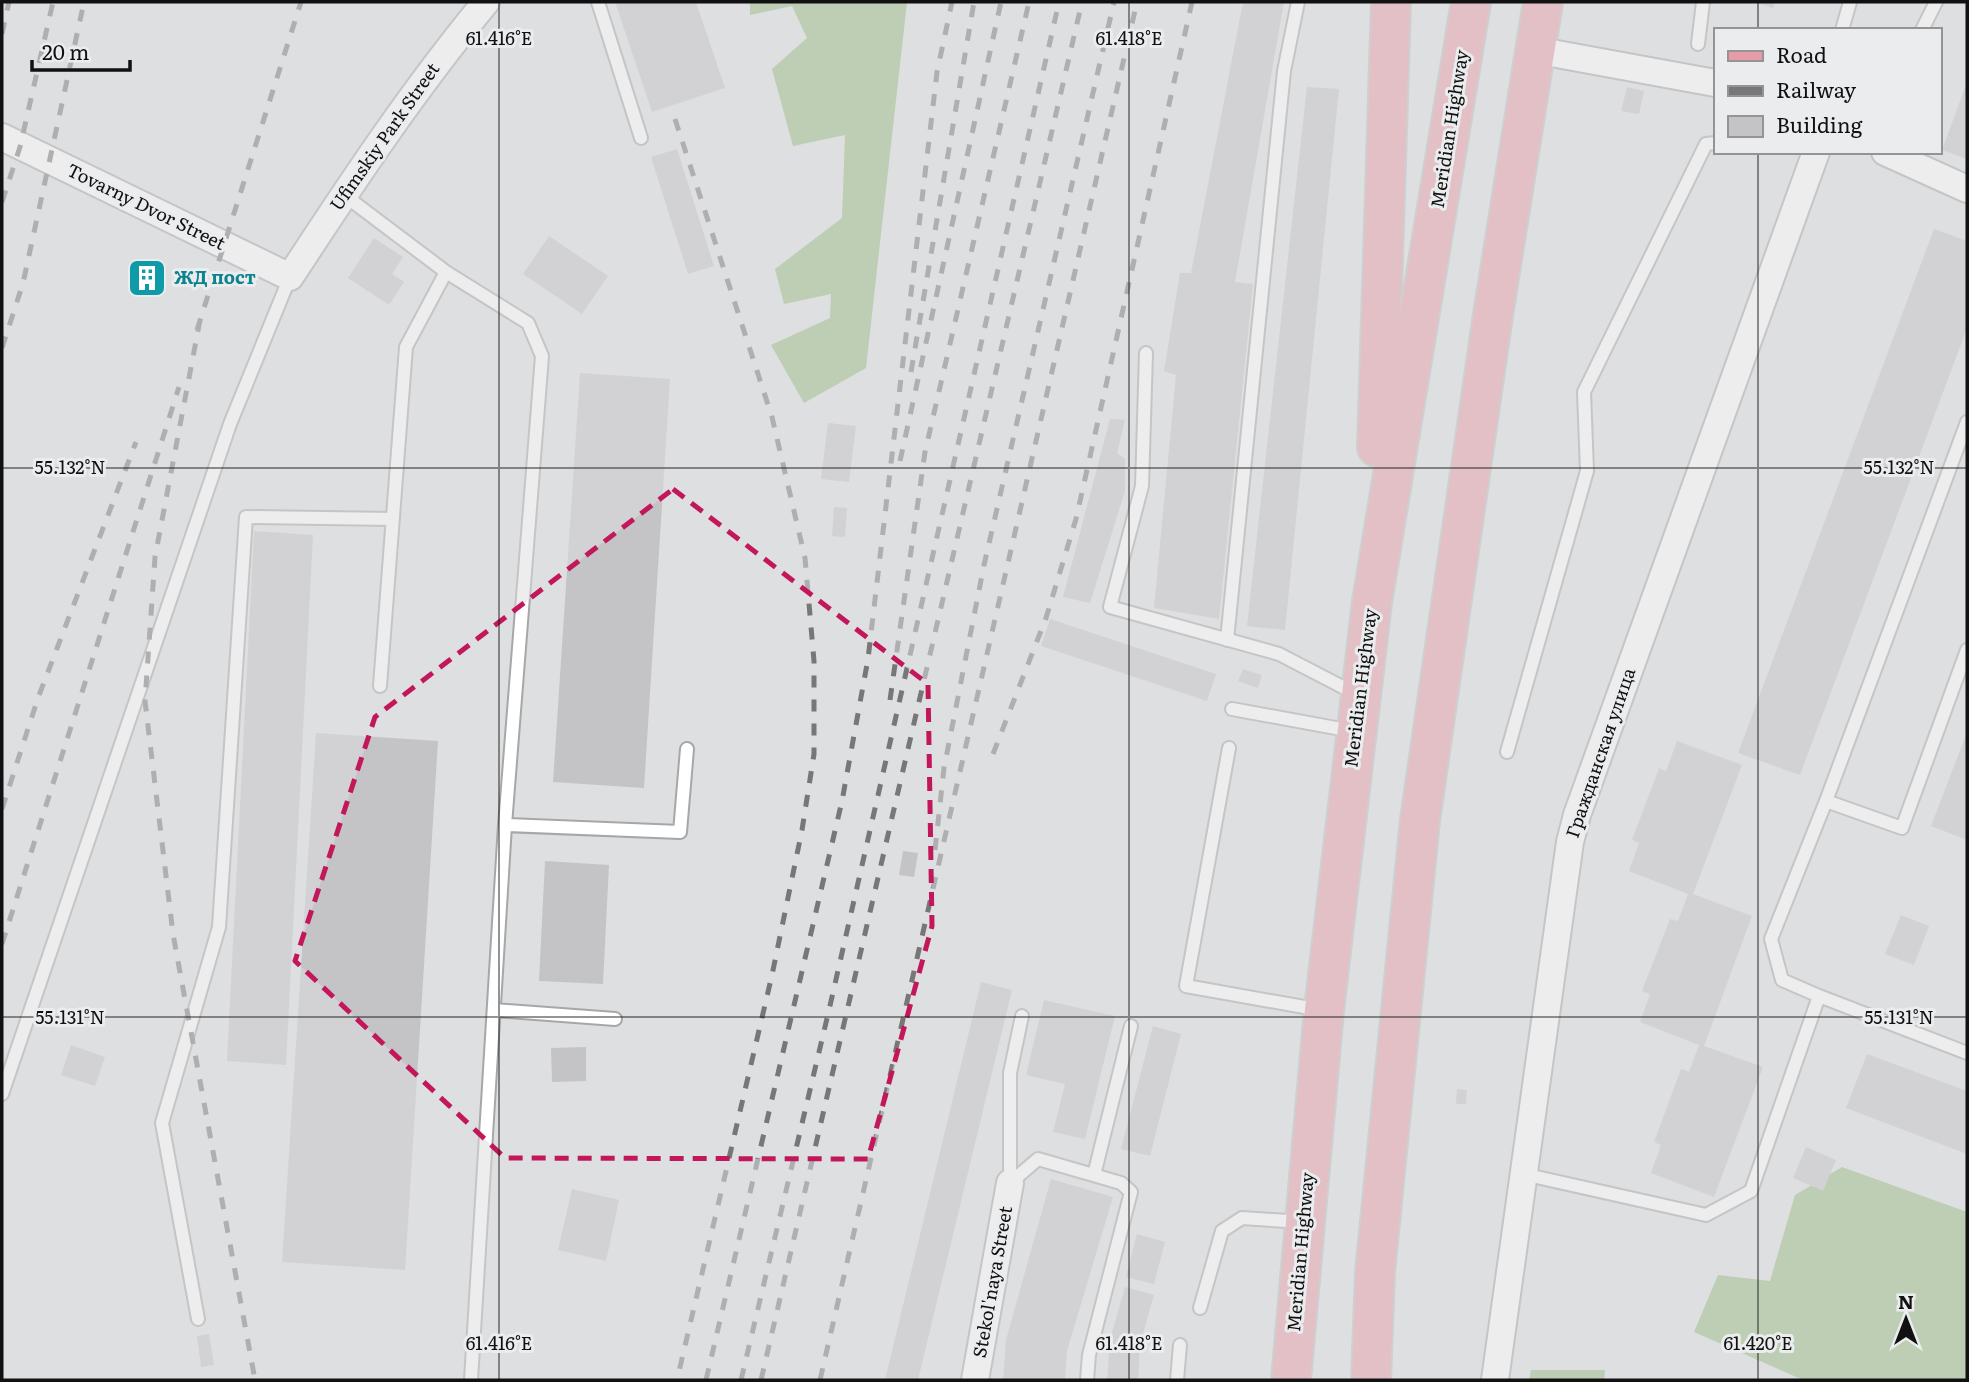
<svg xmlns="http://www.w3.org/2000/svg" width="1969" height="1382" font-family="Literata,serif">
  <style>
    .forest { fill: #95ba7f }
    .building { fill: #c4c4c6 }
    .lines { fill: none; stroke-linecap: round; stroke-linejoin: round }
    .lane-casing { stroke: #a6a7a8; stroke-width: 16 }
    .street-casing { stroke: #a6a7a8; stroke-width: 30 }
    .primary-casing { stroke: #bcbcbd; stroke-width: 42 }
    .lane { stroke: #fff; stroke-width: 12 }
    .street { stroke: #fff; stroke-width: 26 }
    .primary { stroke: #e69ca6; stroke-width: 38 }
    .rail { stroke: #777778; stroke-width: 5; stroke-dasharray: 12 12; stroke-linecap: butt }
    .marked { fill: none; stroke: #c2185b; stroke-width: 5; stroke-dasharray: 14 9; stroke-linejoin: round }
    .ticks { fill: none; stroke: #111112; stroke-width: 2; stroke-opacity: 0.45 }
    .labels { text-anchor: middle; stroke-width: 6; stroke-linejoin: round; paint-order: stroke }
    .street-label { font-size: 18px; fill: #111112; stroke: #ebecee }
    .culture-label { font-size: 18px; font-weight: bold; fill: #0d838f; stroke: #ebecee; text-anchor: start }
    .ticks-label { font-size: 18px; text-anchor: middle; fill: #111112; stroke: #ebecee; stroke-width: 6; stroke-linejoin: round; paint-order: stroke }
  </style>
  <rect width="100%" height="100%" fill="#dedfe0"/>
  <path class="forest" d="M750 2H907L866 368 804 403 771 345 830 318 831 294 784 304 775 269 842 218 845 135 793 146 772 69 807 38 792 6 750 15Z
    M1842 1167 1967 1212V1380H1803L1694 1332 1718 1275 1770 1281 1795 1195Z
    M1531 1370H1605L1604 1380H1529Z"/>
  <path class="building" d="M615 2H696L725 88 652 112Z
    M1243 2H1284L1235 282 1253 284 1219 619 1154 608 1176 375 1164 371 1180 273H1191Z
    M1754 2H1775L1773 8Z
    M1967 82V159L1942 150Z
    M1307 87 1339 89 1285 630 1247 626Z
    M1627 87 1644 91 1639 114 1621 111Z
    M677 149 714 266 688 274 651 157Z
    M1934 229 1967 241V328L1800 775 1738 753Z
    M549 236 608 276 582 314 523 274Z
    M374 238 403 257 392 274 404 282 389 305 348 278Z
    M139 260 165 269 156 295 130 286Z
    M580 373 670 379 644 788 553 782Z
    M1110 419 1125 420 1117 453 1125 459V491L1090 603 1063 597Z
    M828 423 856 426 849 482 821 479Z
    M834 507 847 508 845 537 832 536Z
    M254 531 313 535 286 1065 227 1061Z
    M1050 619 1216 674 1207 701 1041 646Z
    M1243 669 1262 675 1258 688 1238 681Z
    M1967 732V840L1931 826Z
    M316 733 438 741 405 1270 282 1262Z
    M1677 741 1742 765 1693 894 1752 916 1704 1046 1763 1067 1714 1197 1651 1173 1661 1145 1654 1142 1681 1069 1689 1072 1699 1045 1640 1022 1650 994 1642 991 1670 919 1678 921 1688 894 1629 871 1639 843 1632 840 1659 768 1666 771Z
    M903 851 918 853 914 877 899 875Z
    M545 861 609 865 603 984 539 981Z
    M1901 915 1929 926 1914 965 1885 954Z
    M981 982 1012 990 918 1380H885Z
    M1044 1000 1115 1016 1085 1139 1053 1132 1065 1084 1026 1075Z
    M1153 1026 1181 1034 1150 1156 1121 1149Z
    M71 1045 105 1057 95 1086 61 1075Z
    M586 1047V1081L552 1082 551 1048Z
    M1867 1054 1967 1091V1154L1846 1108Z
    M1457 1089 1467 1090 1466 1104H1456Z
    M1806 1147 1836 1160 1823 1191 1793 1178Z
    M1051 1179 1113 1197 1067 1351 1065 1380H1003L1006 1340Z
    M572 1189 619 1200 606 1261 558 1250Z
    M1137 1234 1165 1242 1154 1284 1126 1277Z
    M1125 1287 1154 1295 1140 1344 1138 1380H1107L1110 1340Z
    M209 1334 214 1365 201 1367 197 1336Z"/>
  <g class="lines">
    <defs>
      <path id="lane" d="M598 2 641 138
        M1842 30 1850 2
        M1922 30 1936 2
        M1698 44 1703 2
        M344 195 446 272 528 323 542 356 505 825 471 1380
        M1146 353 1142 486 1110 607 1279 654 1358 695
        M1227 640 1284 71 1298 2
        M380 686 406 347 446 272
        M1232 709 1352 731
        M1229 748 1186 986 1321 1010
        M1507 752 1587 471 1584 392 1706 144 1715 143
        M1826 801 1902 828 1967 650
        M505 825 680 832 687 749
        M1819 996 1967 1053
        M494 1010 615 1019
        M2 1094 230 424 290 277
        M1523 1174 1706 1215 1751 1191 1819 996 1782 980 1771 939 1826 801 1967 422
        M1094 1175 1131 1026
        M1010 1183 1038 1159 1121 1183 1131 1192 1089 1355 1087 1380
        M1010 1183V1073L1022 1016
        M1200 1308 1222 1231 1242 1218 1302 1222
        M198 1319 162 1123 219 927 246 517 393 519
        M1177 1380 1180 1345"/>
      <path id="street" d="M1535 50 1715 83
        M2 137 290 277C352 182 414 89 486 2
        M1885 152 1967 189
        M975 1380 1010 1183
        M1495 1380 1570 842 1577 815 1816 152"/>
      <path id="primary" d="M1377 447 1391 2
        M1291 1380 1324 1010 1372 602 1471 2
        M1371 1380 1375 1272 1420 820 1493 315 1543 2"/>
    </defs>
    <use href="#lane" class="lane-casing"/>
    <use href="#street" class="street-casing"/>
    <use href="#primary" class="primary-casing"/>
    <use href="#lane" class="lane"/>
    <use href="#street" class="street"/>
    <use href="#primary" class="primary"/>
    <path class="rail" d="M2 34 9 2
      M675 119 772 417 805 558 814 661V754L802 830 772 975 677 1380
      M2 202 20 147 53 2
      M200 320 155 557 145 701 173 934 255 1380
      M197 330 301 2
      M2 348 23 283 84 2
      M911 372 974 2
      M900 461 1001 2
      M890 700 925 452 1029 2
      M993 754 1046 618 1076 519 1192 2
      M2 809 38 698 136 442
      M935 850 944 768 984 565 1114 2
      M2 944 179 387
      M706 1380 842 801 868 659 937 72 952 2
      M741 1380 829 1010 1059 2
      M761 1380 1082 2
      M820 1380 1137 2"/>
  </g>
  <path d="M0 0H1969V1382H0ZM673 489 928 684 932 926 868 1159 505 1158 295 961 375 717Z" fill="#dedfe0" fill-opacity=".55" fill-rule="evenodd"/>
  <path class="marked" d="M673 489 928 684 932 926 868 1159 505 1158 295 961 375 717Z"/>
  <path class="ticks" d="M499 2V1380M1129 2V1380M1758 2V30M1758 152V1380M2 468H1967M2 1017H1967"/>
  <defs>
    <symbol id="building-square" viewBox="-11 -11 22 22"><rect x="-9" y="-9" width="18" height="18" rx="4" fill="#0f9aa8" stroke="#ebecee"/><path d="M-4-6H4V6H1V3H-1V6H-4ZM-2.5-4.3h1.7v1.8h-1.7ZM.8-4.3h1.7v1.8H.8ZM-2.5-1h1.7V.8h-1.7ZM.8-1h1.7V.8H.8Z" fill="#fff"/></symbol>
  </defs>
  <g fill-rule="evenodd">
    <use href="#building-square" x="125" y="256" width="44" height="44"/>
  </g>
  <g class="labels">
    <g class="street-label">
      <text transform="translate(1450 129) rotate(-81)" y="6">Meridian Highway</text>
      <text transform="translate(385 137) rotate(-55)" y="6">Ufimskiy Park Street</text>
      <text transform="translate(146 207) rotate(26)" y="6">Tovarny Dvor Street</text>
      <text transform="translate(1361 688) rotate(-83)" y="6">Meridian Highway</text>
      <text transform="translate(1601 753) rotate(-71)" y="6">Гражданская улица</text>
      <text transform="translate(1301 1252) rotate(-85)" y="6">Meridian Highway</text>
      <text transform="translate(993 1282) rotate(-80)" y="6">Stekol'naya Street</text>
    </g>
    <g class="culture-label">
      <text x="174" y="284">ЖД пост</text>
    </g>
  </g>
  <g class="ticks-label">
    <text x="499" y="45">61.416°E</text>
    <text x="1129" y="45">61.418°E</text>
    <text x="70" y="474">55.132°N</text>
    <text x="1899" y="474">55.132°N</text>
    <text x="70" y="1024">55.131°N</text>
    <text x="1899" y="1024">55.131°N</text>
    <text x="499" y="1350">61.416°E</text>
    <text x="1129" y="1350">61.418°E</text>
    <text x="1758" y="1350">61.420°E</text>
  </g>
  <rect width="1969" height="1382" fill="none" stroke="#111112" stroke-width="7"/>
  <rect x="1714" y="28" width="228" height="126" fill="#ebecee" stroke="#949496" stroke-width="2"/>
  <rect x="1728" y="51" width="35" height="10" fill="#e69ca6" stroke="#949496" stroke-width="2"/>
  <text x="1776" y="63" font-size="21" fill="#111112">Road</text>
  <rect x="1728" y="86" width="35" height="10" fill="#777778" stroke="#949496" stroke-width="2"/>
  <text x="1776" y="98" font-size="21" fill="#111112">Railway</text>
  <rect x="1728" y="116" width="35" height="21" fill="#c4c4c6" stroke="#949496" stroke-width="2"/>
  <text x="1776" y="133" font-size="21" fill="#111112">Building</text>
  <g transform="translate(1906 1319)" stroke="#ebecee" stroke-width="5" paint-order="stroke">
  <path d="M0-5L12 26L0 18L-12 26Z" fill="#111112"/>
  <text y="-10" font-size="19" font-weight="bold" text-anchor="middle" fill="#111112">N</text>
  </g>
  <path d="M32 60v10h98v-10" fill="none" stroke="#111112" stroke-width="3.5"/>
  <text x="42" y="60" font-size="21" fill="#111112" stroke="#ebecee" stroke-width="5" paint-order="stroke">20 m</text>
</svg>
